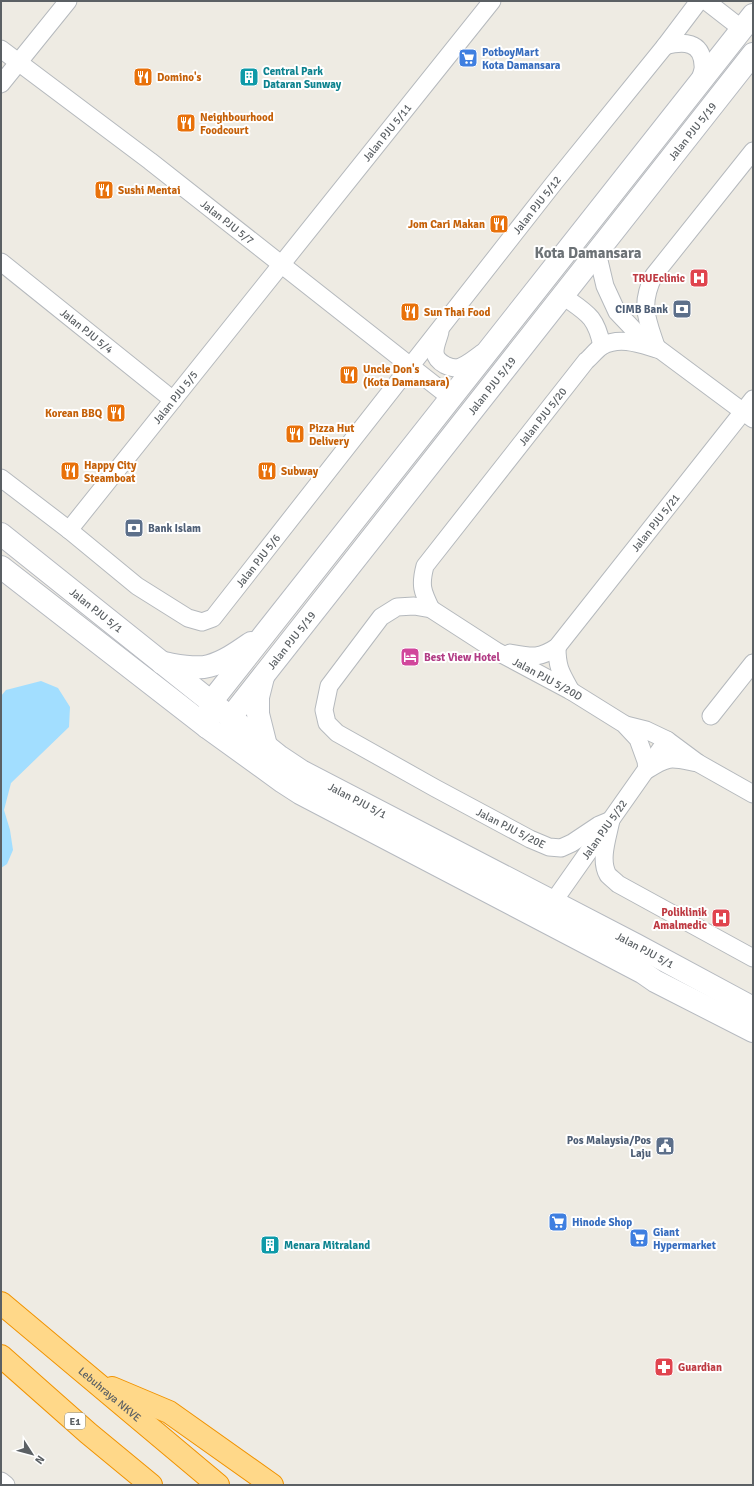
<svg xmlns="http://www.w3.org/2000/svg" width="754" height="1486" font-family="Signika,sans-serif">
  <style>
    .water { fill: #a2deff }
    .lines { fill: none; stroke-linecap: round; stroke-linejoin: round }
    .street-casing { stroke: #b5b9bd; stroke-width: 19 }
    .secondary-casing { stroke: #b6bac0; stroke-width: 24 }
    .highway-casing { stroke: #f19300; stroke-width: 24 }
    .street { stroke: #fff; stroke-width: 17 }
    .secondary { stroke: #fff; stroke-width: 22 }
    .highway { stroke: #ffd889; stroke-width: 22 }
    .labels { text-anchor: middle; stroke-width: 4; stroke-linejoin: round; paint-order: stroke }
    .shield { fill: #fff; stroke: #8c9092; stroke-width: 1 }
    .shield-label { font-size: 10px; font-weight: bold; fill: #5b6064 }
    .shop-label { font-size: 11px; font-weight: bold; fill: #366cbe; stroke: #fff; text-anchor: start }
    .culture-label { font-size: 11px; font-weight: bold; fill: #0d838f; stroke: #fff; text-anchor: start }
    .food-label { font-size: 11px; font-weight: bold; fill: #c56008; stroke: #fff; text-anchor: start }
    .street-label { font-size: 11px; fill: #5b6064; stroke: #fff }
    .health-label { font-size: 11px; font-weight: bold; fill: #be3a42; stroke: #fff; text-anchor: end }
    .service-label { font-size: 11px; font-weight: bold; fill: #4e5e75; stroke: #fff; text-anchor: end }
    .hotel-label { font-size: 11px; font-weight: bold; fill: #b23c85; stroke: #fff; text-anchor: start }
    .district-label { font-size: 15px; font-weight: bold; fill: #6c7276; stroke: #fff }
  </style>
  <rect width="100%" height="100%" fill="#eeebe3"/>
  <path class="water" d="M41 681 58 688 70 707 69 727 11 783 4 810 10 830 13 850 7 864 1 868V696L6 690Z"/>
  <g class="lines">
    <defs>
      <g id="street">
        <path d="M706 1 742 29"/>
        <path d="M665 46C683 41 702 41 703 65 704 70 700 78 699 83"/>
        <path id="s1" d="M1 49 150 161 451 398"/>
        <path d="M1 84 68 1"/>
        <path d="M597 252 605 286 617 312 636 332 753 419"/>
        <path id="s2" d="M1 262 173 400"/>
        <path d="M563 296C587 313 596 316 602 346"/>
        <path d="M440 332C436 346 429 356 445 365 449 367 453 368 457 368 466 366 475 358 482 353"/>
        <path d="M657 349C647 319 639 306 654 275L753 151"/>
        <path id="s3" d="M1 478 69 530 137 586 188 618 202 622 213 618 554 183 665 46 699 1"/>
        <path id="s4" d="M69 530 492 1"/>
        <path id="s5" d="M431 609C422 591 420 585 425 566L586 361C591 357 596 350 602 346 620 336 640 344 657 349"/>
        <path d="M557 647C557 668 561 673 571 691"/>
        <path id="s6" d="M510 653C532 657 539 659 557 647L753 399"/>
        <path d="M711 716 753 663"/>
        <path d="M626 725 646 730 667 740 698 763 753 794"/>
        <path id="s7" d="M611 820 599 825 572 843 561 848 549 847 530 839 435 788 337 733 327 723 324 710 329 686 381 617 397 607 414 606 431 609 496 651 571 691 624 724 638 739 646 761 647 770C670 755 672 758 698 763"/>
        <path d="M611 820C608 836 599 860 608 875 611 878 615 881 618 884L753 958"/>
        <path id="s8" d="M546 912 667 740"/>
        <path d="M1 1481 6 1485"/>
      </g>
      <g id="secondary">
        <path id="s9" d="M1 534 280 757 301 771 636 945 753 1008"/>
        <path d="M1 567 207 727 283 782 300 793 642 972 655 981 753 1031"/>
        <path d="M162 663C176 665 195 670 209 666 224 662 238 652 251 643"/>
        <path d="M263 677 258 697V714L266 746"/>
        <path id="s10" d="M230 718 753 54"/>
        <path d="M207 727 211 702 753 15"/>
      </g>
      <g id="highway">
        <path id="s11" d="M1 1303 218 1485"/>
        <path d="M1 1356 88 1433 151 1485"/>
        <path d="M112 1388 169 1412 272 1485"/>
      </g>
    </defs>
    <use href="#street" class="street-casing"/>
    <use href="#secondary" class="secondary-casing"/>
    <use href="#highway" class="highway-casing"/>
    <use href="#street" class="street"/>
    <use href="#secondary" class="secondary"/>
    <use href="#highway" class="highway"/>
  </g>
  <defs>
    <symbol id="supermarket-square" viewBox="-11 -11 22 22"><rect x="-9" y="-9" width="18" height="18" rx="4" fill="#3f7fe0" stroke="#fff"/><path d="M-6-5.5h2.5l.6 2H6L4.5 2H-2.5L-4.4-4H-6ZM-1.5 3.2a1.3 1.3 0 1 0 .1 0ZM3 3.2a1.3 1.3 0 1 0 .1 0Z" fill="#fff"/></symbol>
    <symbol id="restaurant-square" viewBox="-11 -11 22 22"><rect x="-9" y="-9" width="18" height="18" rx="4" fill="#e8710a" stroke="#fff"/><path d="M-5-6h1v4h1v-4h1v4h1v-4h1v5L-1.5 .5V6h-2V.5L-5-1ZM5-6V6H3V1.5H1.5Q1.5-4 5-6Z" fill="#fff"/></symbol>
    <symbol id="building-square" viewBox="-11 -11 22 22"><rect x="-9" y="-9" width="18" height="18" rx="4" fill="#0f9aa8" stroke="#fff"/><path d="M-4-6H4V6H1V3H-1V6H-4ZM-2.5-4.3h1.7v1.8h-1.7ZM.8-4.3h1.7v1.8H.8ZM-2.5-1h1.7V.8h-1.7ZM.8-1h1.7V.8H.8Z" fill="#fff"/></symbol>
    <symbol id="hospital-square" viewBox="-11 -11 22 22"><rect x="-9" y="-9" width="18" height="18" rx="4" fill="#e0444e" stroke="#fff"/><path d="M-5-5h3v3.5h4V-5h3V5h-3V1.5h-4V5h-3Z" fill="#fff"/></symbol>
    <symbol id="bank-square" viewBox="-11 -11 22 22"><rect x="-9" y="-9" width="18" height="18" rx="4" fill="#5c6f8a" stroke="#fff"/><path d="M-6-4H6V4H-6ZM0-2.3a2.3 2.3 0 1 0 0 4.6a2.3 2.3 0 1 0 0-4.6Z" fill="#fff"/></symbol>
    <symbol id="hotel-square" viewBox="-11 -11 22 22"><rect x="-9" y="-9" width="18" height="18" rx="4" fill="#d1479c" stroke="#fff"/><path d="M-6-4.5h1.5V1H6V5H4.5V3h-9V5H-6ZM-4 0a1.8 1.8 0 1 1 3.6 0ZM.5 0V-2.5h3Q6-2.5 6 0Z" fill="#fff"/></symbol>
    <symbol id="civic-square" viewBox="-11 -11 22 22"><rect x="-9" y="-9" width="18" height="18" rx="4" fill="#5c6f8a" stroke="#fff"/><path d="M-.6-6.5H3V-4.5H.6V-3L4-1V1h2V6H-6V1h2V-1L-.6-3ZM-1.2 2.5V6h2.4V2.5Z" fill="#fff"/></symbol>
    <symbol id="pharmacy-square" viewBox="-11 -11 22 22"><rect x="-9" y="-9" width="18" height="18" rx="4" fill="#e0444e" stroke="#fff"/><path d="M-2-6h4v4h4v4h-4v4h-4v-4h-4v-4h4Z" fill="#fff"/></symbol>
  </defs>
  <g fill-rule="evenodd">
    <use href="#supermarket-square" x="457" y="47" width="22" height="22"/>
    <use href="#restaurant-square" x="132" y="66" width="22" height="22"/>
    <use href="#building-square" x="238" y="66" width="22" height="22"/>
    <use href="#restaurant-square" x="175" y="112" width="22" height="22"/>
    <use href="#restaurant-square" x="93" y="179" width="22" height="22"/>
    <use href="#restaurant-square" x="488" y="213" width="22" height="22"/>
    <use href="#hospital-square" x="688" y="267" width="22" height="22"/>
    <use href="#bank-square" x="671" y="298" width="22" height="22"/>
    <use href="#restaurant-square" x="399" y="301" width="22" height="22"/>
    <use href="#restaurant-square" x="338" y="364" width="22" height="22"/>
    <use href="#restaurant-square" x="105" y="402" width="22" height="22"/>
    <use href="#restaurant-square" x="284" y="423" width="22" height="22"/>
    <use href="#restaurant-square" x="59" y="460" width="22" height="22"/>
    <use href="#restaurant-square" x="256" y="460" width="22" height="22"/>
    <use href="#bank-square" x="123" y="517" width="22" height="22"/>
    <use href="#hotel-square" x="399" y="646" width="22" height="22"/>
    <use href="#hospital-square" x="710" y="907" width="22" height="22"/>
    <use href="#civic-square" x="654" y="1135" width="22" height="22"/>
    <use href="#supermarket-square" x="547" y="1211" width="22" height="22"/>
    <use href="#supermarket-square" x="628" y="1227" width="22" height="22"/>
    <use href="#building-square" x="259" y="1234" width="22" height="22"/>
    <use href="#pharmacy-square" x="653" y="1356" width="22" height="22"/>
  </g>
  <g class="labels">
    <rect class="shield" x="65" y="1413" width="20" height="16" rx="3"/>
    <g class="shield-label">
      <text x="75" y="1425">E1</text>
    </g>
    <g class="shop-label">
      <text x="482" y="56">PotboyMart<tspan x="482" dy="13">Kota Damansara</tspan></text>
      <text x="572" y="1226">Hinode Shop</text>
      <text x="653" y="1236">Giant<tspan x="653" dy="13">Hypermarket</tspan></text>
    </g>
    <g class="culture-label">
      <text x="263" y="75">Central Park<tspan x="263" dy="13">Dataran Sunway</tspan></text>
      <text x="284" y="1249">Menara Mitraland</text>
    </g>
    <g class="food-label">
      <text x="157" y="81">Domino's</text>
      <text x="200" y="121">Neighbourhood<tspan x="200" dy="13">Foodcourt</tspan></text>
      <text x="118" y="194">Sushi Mentai</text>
      <text x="485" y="228" text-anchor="end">Jom Cari Makan</text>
      <text x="424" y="316">Sun Thai Food</text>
      <text x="363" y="373">Uncle Don's<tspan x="363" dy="13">(Kota Damansara)</tspan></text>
      <text x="102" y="417" text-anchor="end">Korean BBQ</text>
      <text x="309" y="432">Pizza Hut<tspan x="309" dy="13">Delivery</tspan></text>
      <text x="84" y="469">Happy City<tspan x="84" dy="13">Steamboat</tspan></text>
      <text x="281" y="475">Subway</text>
    </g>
    <g class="street-label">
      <text dy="4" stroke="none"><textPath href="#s10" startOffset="747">Jalan PJU 5/19</textPath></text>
      <text dy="4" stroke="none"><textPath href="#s4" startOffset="509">Jalan PJU 5/11</textPath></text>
      <text dy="4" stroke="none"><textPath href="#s3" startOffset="785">Jalan PJU 5/12</textPath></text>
      <text dy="4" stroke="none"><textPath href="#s1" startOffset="285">Jalan PJU 5/7</textPath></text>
      <text dy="4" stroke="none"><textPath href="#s2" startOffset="110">Jalan PJU 5/4</textPath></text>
      <text dy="4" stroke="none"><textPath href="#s10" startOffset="423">Jalan PJU 5/19</textPath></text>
      <text dy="4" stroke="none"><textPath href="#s4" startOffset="170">Jalan PJU 5/5</textPath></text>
      <text dy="4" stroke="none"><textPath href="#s5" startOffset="235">Jalan PJU 5/20</textPath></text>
      <text dy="4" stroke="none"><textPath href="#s6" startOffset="208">Jalan PJU 5/21</textPath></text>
      <text dy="4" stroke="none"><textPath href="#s3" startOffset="333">Jalan PJU 5/6</textPath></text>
      <text dy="4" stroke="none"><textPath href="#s9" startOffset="122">Jalan PJU 5/1</textPath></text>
      <text dy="4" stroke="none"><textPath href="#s10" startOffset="99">Jalan PJU 5/19</textPath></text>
      <text dy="4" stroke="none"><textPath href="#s7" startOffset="638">Jalan PJU 5/20D</textPath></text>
      <text dy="4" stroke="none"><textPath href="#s9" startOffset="446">Jalan PJU 5/1</textPath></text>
      <text transform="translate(511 828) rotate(27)" y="4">Jalan PJU 5/20E</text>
      <text dy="4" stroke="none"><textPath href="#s8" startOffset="101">Jalan PJU 5/22</textPath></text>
      <text dy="4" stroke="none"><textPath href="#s9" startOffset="770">Jalan PJU 5/1</textPath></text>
      <text dy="4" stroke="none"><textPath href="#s11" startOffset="142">Lebuhraya NKVE</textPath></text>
    </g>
    <g class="health-label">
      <text x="685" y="282">TRUEclinic</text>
      <text x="707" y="916">Poliklinik<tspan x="707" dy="13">Amalmedic</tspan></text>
      <text x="678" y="1371" text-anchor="start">Guardian</text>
    </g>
    <g class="service-label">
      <text x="668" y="313">CIMB Bank</text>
      <text x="148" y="532" text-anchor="start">Bank Islam</text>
      <text x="651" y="1144">Pos Malaysia/Pos<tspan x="651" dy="13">Laju</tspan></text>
    </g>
    <g class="hotel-label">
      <text x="424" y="661">Best View Hotel</text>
    </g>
    <g class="district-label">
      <text x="588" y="258">Kota Damansara</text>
    </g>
  </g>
  <rect width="754" height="1486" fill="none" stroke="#5b6064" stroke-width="4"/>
  <g transform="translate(32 1454) rotate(126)" stroke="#ffffff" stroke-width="3" paint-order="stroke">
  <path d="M0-3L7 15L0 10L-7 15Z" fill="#5b6064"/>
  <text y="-6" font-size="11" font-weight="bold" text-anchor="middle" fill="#5b6064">N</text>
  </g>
</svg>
